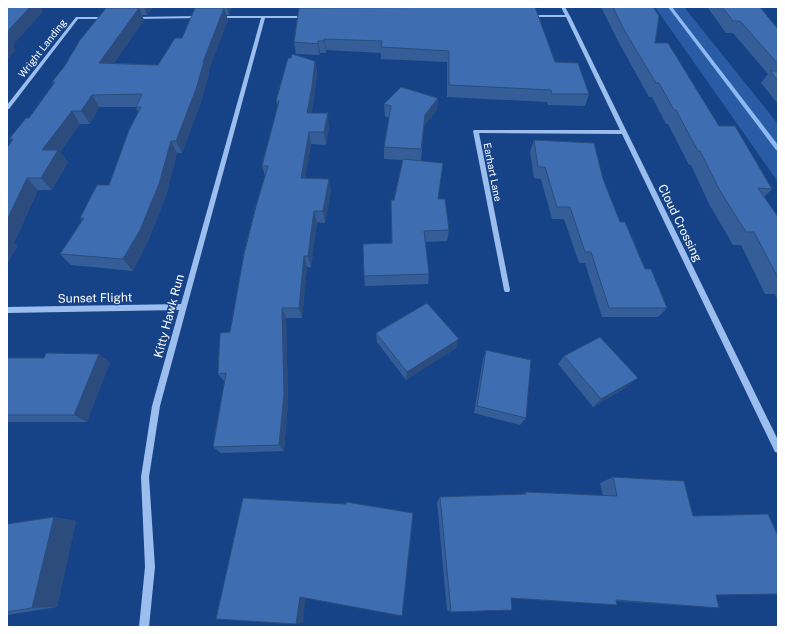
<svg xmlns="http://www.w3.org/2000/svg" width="785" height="634" font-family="'Public Sans',sans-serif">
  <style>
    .green { fill: #295ca5 }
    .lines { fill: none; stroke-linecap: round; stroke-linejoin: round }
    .stream { fill: #8eb8f1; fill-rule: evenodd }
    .minor { fill: #9cbeee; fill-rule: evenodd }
    .wall { fill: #355e98 }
    .shaded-wall { fill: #2b4c7c }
    .building { fill: #3e6db1; stroke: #2b4c7c }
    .labels { text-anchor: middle; stroke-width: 3; stroke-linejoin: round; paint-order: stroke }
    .far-street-label { font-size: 10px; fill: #fff; stroke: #164387 }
    .street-label { font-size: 12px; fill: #fff; stroke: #164387 }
  </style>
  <rect width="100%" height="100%" fill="#164387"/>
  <path class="green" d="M655 7H684L778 124V182Z"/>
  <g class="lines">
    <path class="stream" d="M668 7H672L778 145V151L776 150Z"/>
    <path class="minor" d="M561 7H565L570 16 778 440V453L775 452 622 134 479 133 510 290 509 292H505L504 290 473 131 474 130H620L566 17H530L528 16 530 15H565Z
      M199 16 201 17 200 18 134 19 132 18 134 17Z
      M217 16H307L309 17 307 18H265L160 406 149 477 155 567 149 627H139L145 567 141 477 152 406 179 310 7 313V307L181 304 261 18H218L216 17Z
      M76 17H107L109 18 107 19H78L9 109H7V105Z"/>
  </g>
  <path class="wall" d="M111 7H153L147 15H142L144 20 114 63 158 65 182 38 199 8V7H232L229 15H226L228 20 208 72 209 74 201 102 182 153H177L166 196 148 241 133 271 71 265 60 254 82 220 80 218 109 185 138 112 136 107H99L90 124H80L60 152 68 162 52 190H38L14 243 17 246 7 264 12 141 9 139 29 118 53 84 52 82 112 8Z
    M301 7H532L555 62 589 94 585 106 548 105 547 102 447 97V62L381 59V53L326 50V53H320L319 55 296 54 294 42Z
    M601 7H653L655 43 719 126 772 189 764 197 778 217V302L775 294H765L741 245H733L709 204 691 165H689L668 124H666L652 97H649L618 41Z
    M708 7H760L777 28H778V104L761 83 768 74 733 33H726L708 8Z
    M315 61 317 73 314 99 311 113 329 126 326 145 311 144 305 178 329 179 331 191 325 223 317 222 311 267H307L302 318H286L288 402 284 451 221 453 213 447 225 382 218 374 230 332 265 176 262 166 278 106 276 101Z
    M438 98 437 110 424 126 421 161 438 199 449 230 447 241 425 242 429 274 428 284 365 286 364 276 392 243 391 200H394L403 160 384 159V147L389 118 385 116 384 104Z
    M534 140 603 179 620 222 645 269 667 308 658 317H602L585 263H579L564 219H552L541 179 534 178 530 152Z
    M376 333 456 348 406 380 377 342Z
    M486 350 526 418 520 425 474 413 483 359Z
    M564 356 628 386 593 407 558 364Z
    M7 358 110 362 87 422H7Z
    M613 477 716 595 719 608 616 601 511 598 451 612 447 610 437 502 440 497 523 494 526 492 603 496 600 483Z
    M54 517 76 521 57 607 7 615V524Z"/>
  <path class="shaded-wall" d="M30 7H40L43 12 13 45 16 50 7 60V32Z
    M144 7H153L147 15Z
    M227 7H232L229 15Z
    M139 8 144 20 106 75 99 63Z
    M224 8 228 20 208 72 209 74 201 102 182 153 176 141 203 62Z
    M324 39 326 50V53L324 41Z
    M318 41 320 53 319 55 318 44Z
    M315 61 317 73 314 99 309 126 307 113Z
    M92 95 99 107 90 124 81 111Z
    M438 98 437 110 424 126 421 161 425 115Z
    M72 111 80 124 60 152 68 162 52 190 41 178 42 150Z
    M328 113 329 126 326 145 324 132Z
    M309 132 311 144 303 190 301 178Z
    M171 141 177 153 166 196 148 241 133 271 123 259Z
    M27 178 38 190 14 243 17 246 7 264V220Z
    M329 179 331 191 325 223 323 211Z
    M314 211 317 222 311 267 308 256Z
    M304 256 307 267 302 318 299 308Z
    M282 308 286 318 288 402 284 451 279 445Z
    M459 339 456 348 406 380 407 372Z
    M99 354 110 362 87 422 74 415Z
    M638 378 628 386 593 407 601 399Z
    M54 517 76 521 57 607 32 608Z
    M306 596 303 622 296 624 300 597Z"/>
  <path class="building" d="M7 7H30L7 32Z
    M535 7 555 62 578 63 589 94H552L551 90 449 85V51L381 47 382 41 324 39V41H318V44L294 42 299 8Z
    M613 7H653L659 16 655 43H668L719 126H735L772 189 758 188 778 217V278L754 232H746L720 191 700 151H698L676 110H674L659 83H656L623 28Z
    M722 7H760L777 28H778V64L740 21H733Z
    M106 8H139L99 63 158 65 175 38H182L195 8H224L203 62H204L196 89 176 141H171L159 184 140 230 123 259 60 254 84 218H80L97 185H109L129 130 141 107H136L142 94 92 95 81 111H72L42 150H58L41 178H27L7 220V148L13 139H9L26 118H29L55 82H52L64 67 80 40Z
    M292 54 315 61 312 86 307 113H328L324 132H309L301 178 329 179 323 211H314L308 256H304L299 308H282L284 395 279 445 213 447 226 373 218 374 220 333 230 332 244 254 256 206 268 166H262L279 101H276L288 58H291Z
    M770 71H778V81Z
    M401 87 438 98 425 115 421 149 384 147 391 106 384 104Z
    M534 140 594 143 603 179 620 222H625L645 269H651L667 308H609L591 252H585L570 207H557L545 167H538Z
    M403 159 443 163 438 199H445L449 230 424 231 429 274 364 276 363 244 392 243 391 200H394Z
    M427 303 459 339 407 372 376 333Z
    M600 337 638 378 601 399 564 356Z
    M486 350 531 360 526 418 477 406Z
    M46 353 99 354 74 415H7V358H44Z
    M613 477 684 481 693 516 768 514 778 536V594L716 595 719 608 616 600 617 605 511 598 512 610 451 612 440 497 526 494V492L617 496Z
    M243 498 346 504V502L413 513 402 616 300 597 296 624 216 619Z
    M54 517 32 608 7 612V524Z"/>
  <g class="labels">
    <g class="far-street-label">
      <text transform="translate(42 48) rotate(-52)" y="4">Wright Landing</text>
      <text transform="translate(493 172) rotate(79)" y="4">Earhart Lane</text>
    </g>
    <g class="street-label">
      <text transform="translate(680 223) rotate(64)" y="4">Cloud Crossing</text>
      <text transform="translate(95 298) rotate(-1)" y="4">Sunset Flight</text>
      <text transform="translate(169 316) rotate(-75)" y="4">Kitty Hawk Run</text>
    </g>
  </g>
  <rect width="785" height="634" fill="none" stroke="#ffffff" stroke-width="16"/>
</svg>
